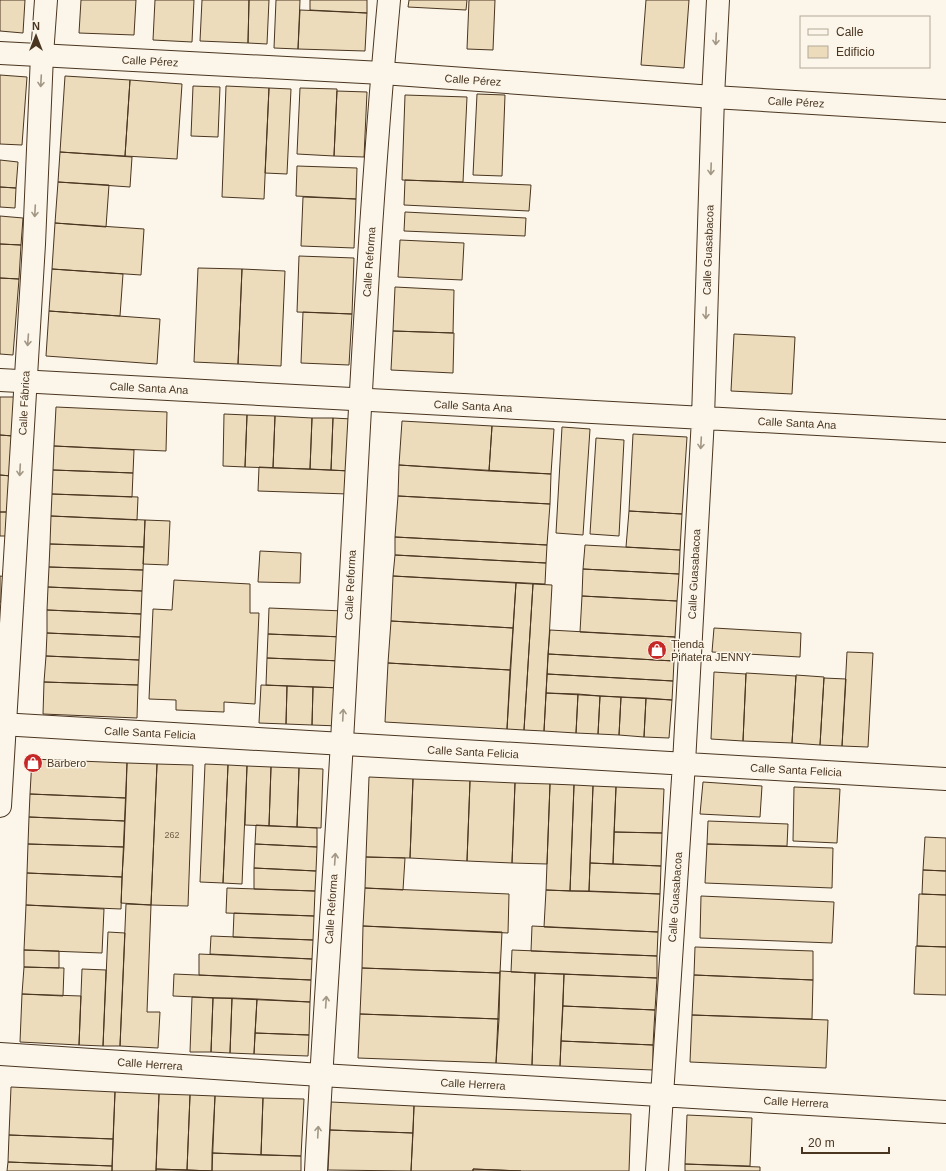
<svg xmlns="http://www.w3.org/2000/svg" width="946" height="1171" font-family="Helvetica,sans-serif">
  <style>
    .building { fill: #ecdcbc; stroke: #4a3520 }
    .lines { fill: none; stroke-linecap: round; stroke-linejoin: round }
    .street-casing { stroke: #4a3520; stroke-width: 24 }
    .secondary-casing { stroke: #4a3520; stroke-width: 24 }
    .street { stroke: #fbf6e9; stroke-width: 22 }
    .secondary { stroke: #fbf6e9; stroke-width: 22 }
    .oneway { stroke: #a29684 }
    .labels { text-anchor: middle; stroke-width: 3; stroke-linejoin: round; paint-order: stroke }
    .number-label { font-size: 9px; fill: #725f47 }
    .street-label { font-size: 11px; fill: #4a3520; stroke: #fbf6e9 }
    .poi-label { font-size: 11px; fill: #4a3520; stroke: #fbf6e9; text-anchor: start }
  </style>
  <rect width="100%" height="100%" fill="#fbf6e9"/>
  <path class="building" d="M0 0H25L23 33 0 31Z
    M81 0H136L134 35 79 33Z
    M155 0H194L192 42 153 40Z
    M202 0H249L248 43 200 41Z
    M249 0H269L267 44 248 43Z
    M276 0H300L298 49 274 48Z
    M310 0H367V13L310 10Z
    M409 0H467L466 10 408 7Z
    M469 0H495L493 50 467 49Z
    M646 0H689L684 68 641 65Z
    M300 10 367 13 365 51 298 49Z
    M0 75 27 77 22 145 0 144Z
    M65 76 130 80 125 156 60 152Z
    M130 80 182 84 177 159 125 156Z
    M193 86 220 87 218 137 191 136Z
    M226 86 269 88 264 199 222 197Z
    M269 88 291 89 287 174 265 173Z
    M300 88 337 89 334 156 297 154Z
    M337 91 367 92 364 157 334 156Z
    M477 94 505 95 502 176 473 175Z
    M405 95 467 97 463 182 402 180Z
    M60 152 132 157 130 187 58 182Z
    M0 160 18 162 16 188 0 187Z
    M297 166 357 168 356 199 296 196Z
    M405 180 531 185 529 211 404 205Z
    M58 182 109 185 106 227 55 223Z
    M0 187 16 188 15 208 0 207Z
    M303 197 356 199 354 248 301 246Z
    M405 212 526 218 525 236 404 231Z
    M0 216 23 218 21 245 0 244Z
    M55 223 144 229 141 275 52 269Z
    M400 240 464 243 462 280 398 277Z
    M0 244 21 245 19 279 0 278Z
    M299 256 354 258 352 314 297 312Z
    M198 268 242 269 238 364 194 362Z
    M52 269 123 274 120 316 49 311Z
    M242 269 285 271 281 366 238 364Z
    M0 278 19 279 13 355 0 354Z
    M395 287 454 290 453 333 393 331Z
    M49 311 160 319 157 364 46 356Z
    M303 312 352 314 349 365 301 363Z
    M393 331 454 333 453 373 391 370Z
    M734 334 795 337 792 394 731 391Z
    M0 397H14L13 436 0 435Z
    M56 407 167 412 166 451 54 446Z
    M224 414 247 415 245 467 223 466Z
    M247 415 275 416 273 468 245 467Z
    M275 416 312 418 310 469 273 468Z
    M312 418H333L331 470 310 469Z
    M333 418 352 419 350 471 331 470Z
    M402 421 492 426 489 471 399 465Z
    M492 426 554 429 551 474 489 471Z
    M562 427 590 429 583 535 556 533Z
    M633 434 687 437 682 514 629 511Z
    M0 435 13 436 11 476 0 475Z
    M596 438 624 440 619 536 590 534Z
    M54 446 134 450 133 473 53 470Z
    M399 465 551 474 550 504 398 496Z
    M259 467 350 471 348 494 258 491Z
    M53 470 133 473 132 497 52 494Z
    M0 475 11 476 10 512H0Z
    M52 494 138 497 137 520 51 516Z
    M398 496 550 504 547 545 395 537Z
    M629 511 682 514 680 550 626 547Z
    M0 512H10L8 536H0Z
    M51 516 145 520 144 547 50 544Z
    M145 520 170 521 168 565 143 564Z
    M395 537 547 545 546 563 395 555Z
    M50 544 144 547 143 570 49 567Z
    M585 545 680 550 679 574 583 569Z
    M260 551 301 553 300 583 258 582Z
    M395 555 546 563 545 584 393 576Z
    M49 567 143 570 142 591 48 587Z
    M583 569 679 574 677 601 582 596Z
    M0 576 7 577 6 602H0Z
    M393 576 516 583 513 628 391 621Z
    M174 580 250 584V613H259L255 704 224 702V712L176 710V700L149 699 153 609 172 610Z
    M516 583 533 584 524 730 507 729Z
    M533 584 552 585 544 731 524 730Z
    M48 587 142 591 141 614 47 610Z
    M582 596 677 601 675 637 580 632Z
    M269 608 344 611 343 637 268 634Z
    M47 610 141 614 140 637 47 633Z
    M391 621 513 628 510 670 388 663Z
    M714 628 801 633 800 657 712 652Z
    M550 630 675 637 674 661 548 654Z
    M47 633 140 637 139 660 46 656Z
    M268 634 343 637 342 661 267 658Z
    M847 652 873 653 868 747 842 746Z
    M548 654 674 661 673 681 547 674Z
    M46 656 139 660 138 685 44 682Z
    M267 658 342 661 341 688 266 685Z
    M388 663 510 670 507 729 385 722Z
    M714 672 746 674 743 741 711 739Z
    M746 673 796 676 792 743 743 741Z
    M547 674 673 681 672 700 546 693Z
    M796 675 824 677 820 745 792 743Z
    M824 678 846 679 842 746 820 745Z
    M44 682 138 685 137 718 43 714Z
    M261 685 287 686 286 724 259 723Z
    M287 686 313 687 312 725 286 724Z
    M313 687 341 688 339 726 312 725Z
    M546 693 578 694 576 733 544 731Z
    M578 694 600 696 598 734 576 733Z
    M600 696 621 697 619 735 598 734Z
    M621 697 646 698 644 737 619 735Z
    M646 698 672 700 669 738 644 737Z
    M32 759 127 763 126 798 30 794Z
    M127 763 157 764 151 905 121 903Z
    M157 764 193 765 188 906 151 905Z
    M205 764 228 765 223 883 200 882Z
    M228 765 247 766 242 884 223 883Z
    M247 766 271 767 269 826 245 825Z
    M271 767 299 768 297 827 269 826Z
    M299 768 323 769 321 828 297 827Z
    M369 777 413 779 410 858 366 857Z
    M413 779 470 781 467 861 410 858Z
    M470 781 515 783 512 863 467 861Z
    M703 782 762 786 760 817 700 814Z
    M515 783 550 784 547 864 512 863Z
    M550 784 574 785 570 891 546 890Z
    M574 785 593 786 589 891H570Z
    M593 786 616 787 613 864 590 863Z
    M616 787 664 789 662 833 614 832Z
    M794 787 840 789 837 843 793 841Z
    M30 794 126 798 125 821 29 817Z
    M29 817 125 821 124 847 28 844Z
    M708 821 788 824 787 846 707 844Z
    M256 825 317 828V847L255 844Z
    M614 832 662 833 661 866 613 864Z
    M925 837 946 838V871L923 870Z
    M28 844 124 847 122 877 27 873Z
    M255 844 317 847 316 871 254 868Z
    M707 844 833 848 832 888 705 883Z
    M366 857 405 858 403 890 365 888Z
    M590 863 661 866 660 894 589 891Z
    M254 868 316 871 315 891 254 889Z
    M923 870 946 871V895L922 894Z
    M27 873 122 877 121 909 26 905Z
    M227 888 315 891 314 916 226 913Z
    M365 888 509 894 508 933 363 926Z
    M546 890 660 894 658 932 544 927Z
    M919 894 946 895V947L917 946Z
    M701 896 834 902 832 943 700 938Z
    M126 904 151 905 147 1012H160L158 1048 120 1046Z
    M26 905 104 909 102 953 24 950Z
    M234 913 314 916 313 940 233 937Z
    M363 926 502 932 500 973 362 968Z
    M532 926 658 932 657 956 531 951Z
    M108 932 125 933 120 1046H103Z
    M211 936 313 940 312 959 210 954Z
    M916 946 946 947V995L914 994Z
    M695 947 813 951V980L694 975Z
    M24 950 59 951V968L24 967Z
    M512 950 657 956V978L511 972Z
    M199 954 312 959 311 980 199 975Z
    M24 967 64 968 63 996 22 994Z
    M362 968 500 973 499 1019 360 1014Z
    M82 969 106 970 103 1046 79 1045Z
    M500 971 535 973 532 1065 496 1063Z
    M535 973 564 974 560 1066 532 1065Z
    M174 974 311 980 310 1002 173 996Z
    M564 974 657 978 655 1010 563 1006Z
    M694 975 813 980 812 1019 692 1015Z
    M22 994 81 996 79 1045 20 1042Z
    M192 997 213 998 211 1052H190Z
    M213 998H232L230 1053 211 1052Z
    M232 998 257 999 254 1054 230 1053Z
    M257 999 310 1002 309 1035 255 1033Z
    M563 1006 655 1010 653 1045 561 1041Z
    M360 1014 499 1019 496 1063 358 1058Z
    M692 1015 828 1020 826 1068 690 1062Z
    M255 1033 309 1035 308 1056 254 1054Z
    M561 1041 653 1045V1070L560 1066Z
    M11 1087 115 1092 113 1139 9 1135Z
    M115 1092 159 1094 156 1171H112Z
    M159 1094 190 1095 187 1170 156 1169Z
    M190 1095 215 1096 212 1171 187 1170Z
    M215 1096 263 1098 261 1155 212 1153Z
    M263 1098 304 1099 301 1156 261 1155Z
    M331 1102 414 1106 413 1133 330 1130Z
    M414 1106 631 1114 629 1171H521L473 1169V1171H411Z
    M687 1115 752 1118 750 1166 685 1164Z
    M330 1130 413 1133 411 1171 328 1170Z
    M9 1135 113 1139 112 1166 8 1162Z
    M212 1153 301 1156V1171H212Z
    M8 1162 112 1166V1171H7Z
    M685 1164 760 1167V1171H685Z
    M156 1169 187 1170 212 1171H156Z
    M473 1169 521 1171H473Z"/>
  <g class="lines">
    <defs>
      <path id="street" d="M0 53 382 73 713 97 946 111
        M0 380 946 431
        M0 724 946 779
        M0 1054 321 1075 946 1112
        M657 1171 684 763 703 418 713 97 718 0"/>
      <path id="secondary" d="M0 806 34 244 42 55 46 0
        M316 1171C323 1028 334 885 342 741 356 494 366 247 389 0"/>
    </defs>
    <use href="#street" class="street-casing"/>
    <use href="#secondary" class="secondary-casing"/>
    <use href="#street" class="street"/>
    <use href="#secondary" class="secondary"/>
  </g>
  <defs><path id="oneway-shaft" d="M-6 0H5M1.5-3L5.5 0L1.5 3" fill="none" stroke-width="1.6" stroke-linecap="round" stroke-linejoin="round"/></defs>
  <g class="oneway">
    <use href="#oneway-shaft" transform="translate(716 39) rotate(93)"/>
    <use href="#oneway-shaft" transform="translate(41 81) rotate(93)"/>
    <use href="#oneway-shaft" transform="translate(711 169) rotate(92)"/>
    <use href="#oneway-shaft" transform="translate(35 211) rotate(93)"/>
    <use href="#oneway-shaft" transform="translate(706 313) rotate(92)"/>
    <use href="#oneway-shaft" transform="translate(28 340) rotate(94)"/>
    <use href="#oneway-shaft" transform="translate(701 443) rotate(93)"/>
    <use href="#oneway-shaft" transform="translate(20 470) rotate(93)"/>
    <use href="#oneway-shaft" transform="translate(343 715) rotate(-87)"/>
    <use href="#oneway-shaft" transform="translate(335 859) rotate(-86)"/>
    <use href="#oneway-shaft" transform="translate(326 1002) rotate(-86)"/>
    <use href="#oneway-shaft" transform="translate(318 1132) rotate(-87)"/>
  </g>
  <defs>
    <symbol id="shop-disc" viewBox="-11 -11 22 22"><circle r="9.5" fill="#c62828" stroke="#fbf6e9"/><path d="M-5-2.5h2.3a2.7 3.5 0 0 1 5.4 0H5L5.5 6h-11ZM-1.5-2.5h3a1.5 2.3 0 0 0-3 0Z" fill="#fff"/></symbol>
  </defs>
  <g fill-rule="evenodd">
    <use href="#shop-disc" x="646" y="639" width="22" height="22"/>
    <use href="#shop-disc" x="22" y="752" width="22" height="22"/>
  </g>
  <g class="labels">
    <g class="number-label">
      <text x="172" y="838">262</text>
    </g>
    <g class="street-label">
      <text transform="translate(150 61) rotate(3)" y="4">Calle Pérez</text>
      <text transform="translate(473 80) rotate(4)" y="4">Calle Pérez</text>
      <text transform="translate(796 102) rotate(3)" y="4">Calle Pérez</text>
      <text transform="translate(708 250) rotate(-88)" y="4">Calle Guasabacoa</text>
      <text transform="translate(369 262) rotate(-86)" y="4">Calle Reforma</text>
      <text transform="translate(149 388) rotate(3)" y="4">Calle Santa Ana</text>
      <text transform="translate(24 403) rotate(-87)" y="4">Calle Fábrica</text>
      <text transform="translate(473 406) rotate(3)" y="4">Calle Santa Ana</text>
      <text transform="translate(797 423) rotate(3)" y="4">Calle Santa Ana</text>
      <text transform="translate(694 574) rotate(-87)" y="4">Calle Guasabacoa</text>
      <text transform="translate(350 585) rotate(-87)" y="4">Calle Reforma</text>
      <text transform="translate(150 733) rotate(3)" y="4">Calle Santa Felicia</text>
      <text transform="translate(473 752) rotate(3)" y="4">Calle Santa Felicia</text>
      <text transform="translate(796 770) rotate(3)" y="4">Calle Santa Felicia</text>
      <text transform="translate(675 897) rotate(-86)" y="4">Calle Guasabacoa</text>
      <text transform="translate(331 909) rotate(-86)" y="4">Calle Reforma</text>
      <text transform="translate(150 1064) rotate(4)" y="4">Calle Herrera</text>
      <text transform="translate(473 1084) rotate(3)" y="4">Calle Herrera</text>
      <text transform="translate(796 1102) rotate(3)" y="4">Calle Herrera</text>
    </g>
    <g class="poi-label">
      <text x="671" y="648">Tienda<tspan x="671" dy="13">Piñatera JENNY</tspan></text>
      <text x="47" y="767">Barbero</text>
    </g>
  </g>
  <rect x="800" y="16" width="130" height="52" fill="#fbf6e9" stroke="#b4a999"/>
  <rect x="808" y="29" width="20" height="6" fill="#fbf6e9" stroke="#b4a999"/>
  <text x="836" y="36" font-size="12" fill="#4a3520">Calle</text>
  <rect x="808" y="46" width="20" height="12" fill="#ecdcbc" stroke="#b4a999"/>
  <text x="836" y="56" font-size="12" fill="#4a3520">Edificio</text>
  <g transform="translate(36 36)" stroke="#fbf6e9" stroke-width="3" paint-order="stroke">
  <path d="M0-3L7 15L0 10L-7 15Z" fill="#4a3520"/>
  <text y="-6" font-size="11" font-weight="bold" text-anchor="middle" fill="#4a3520">N</text>
  </g>
  <path d="M802 1147v6h87v-6" fill="none" stroke="#4a3520" stroke-width="2"/>
  <text x="808" y="1147" font-size="12" fill="#4a3520" stroke="#fbf6e9" stroke-width="3" paint-order="stroke">20 m</text>
</svg>
